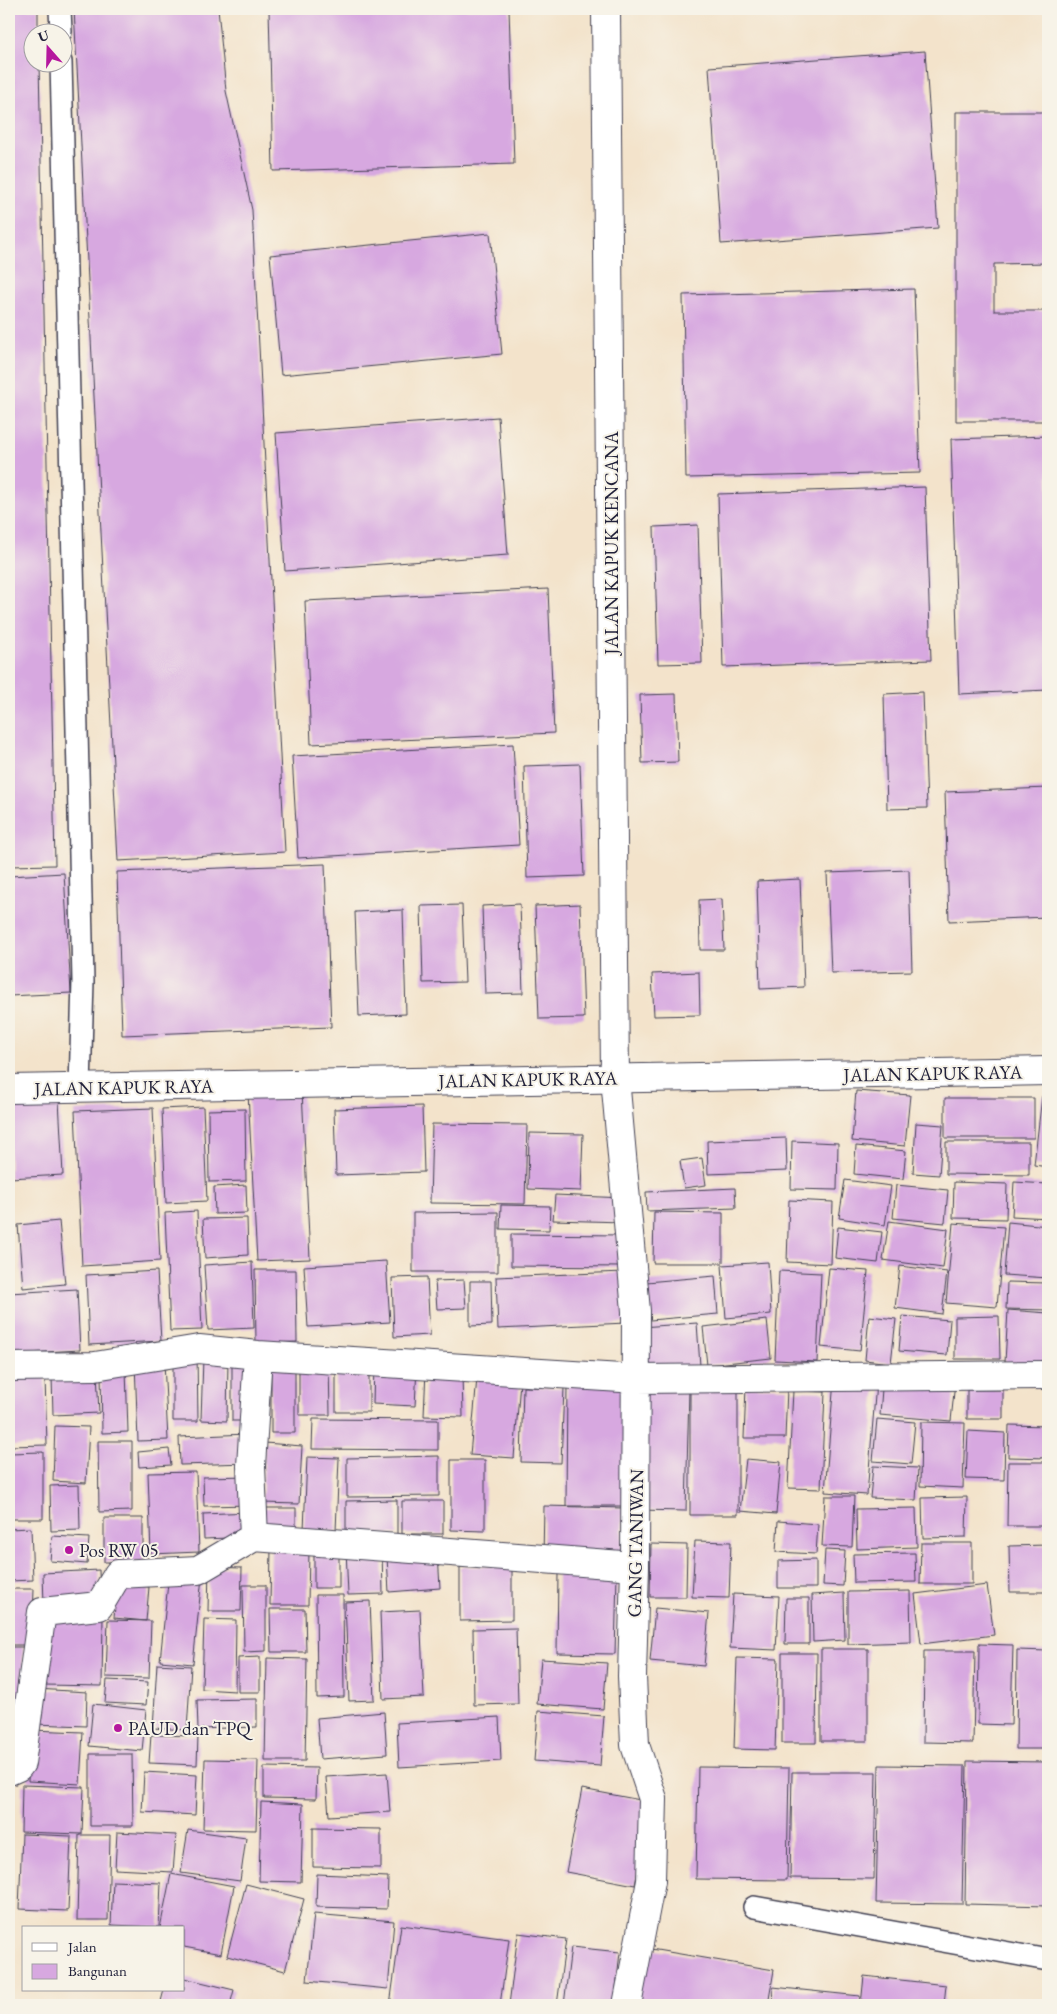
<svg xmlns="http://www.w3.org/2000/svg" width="1057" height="2014" font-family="'EB Garamond',serif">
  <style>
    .building { fill: #d7a8e0 }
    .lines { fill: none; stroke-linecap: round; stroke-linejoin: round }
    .lane-casing { stroke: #413f51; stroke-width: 24 }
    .street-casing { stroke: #413f51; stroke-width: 30 }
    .secondary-casing { stroke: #413f51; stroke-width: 30 }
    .lane { stroke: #fff; stroke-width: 21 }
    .street { stroke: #fff; stroke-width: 28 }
    .secondary { stroke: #fff; stroke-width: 28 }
    .poi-dot { fill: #b5179e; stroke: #f7f3e8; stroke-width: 2 }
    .labels { text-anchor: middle; stroke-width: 4; stroke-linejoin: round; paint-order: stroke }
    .street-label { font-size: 19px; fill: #22223b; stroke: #f7f3e8 }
    .poi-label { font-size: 19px; fill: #22223b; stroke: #f7f3e8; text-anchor: start }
  </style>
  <rect width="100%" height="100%" fill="#f7f3e8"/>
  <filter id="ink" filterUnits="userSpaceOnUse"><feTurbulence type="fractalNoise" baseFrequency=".02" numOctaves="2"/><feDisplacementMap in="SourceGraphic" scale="10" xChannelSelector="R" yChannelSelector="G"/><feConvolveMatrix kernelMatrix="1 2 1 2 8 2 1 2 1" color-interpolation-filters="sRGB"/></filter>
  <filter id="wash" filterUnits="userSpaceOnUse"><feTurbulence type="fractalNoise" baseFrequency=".0096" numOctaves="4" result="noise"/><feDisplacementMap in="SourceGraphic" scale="20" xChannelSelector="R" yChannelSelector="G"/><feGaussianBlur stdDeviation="1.12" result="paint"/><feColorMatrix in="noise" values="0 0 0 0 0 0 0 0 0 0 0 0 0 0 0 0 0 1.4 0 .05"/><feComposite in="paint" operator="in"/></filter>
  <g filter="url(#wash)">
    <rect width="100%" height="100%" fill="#f3e3cb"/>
    <g id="blocks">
      <path class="building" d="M9 9H38V32H32V62H39L55 865 9 866Z
        M74 9H218L226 91 252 210 285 852 118 861Z
        M269 9H509L514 164 273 171Z
        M925 51 938 228 721 244 709 67Z
        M956 112H1048V263L994 264V311H1048V421H956Z
        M490 233 502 354 281 375 270 255Z
        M914 289 920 473 686 478 683 295Z
        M498 417 508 555 285 571 276 433Z
        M1048 436V690L959 694 951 439Z
        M925 487 931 660 723 667 718 494Z
        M698 525 702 663 658 664 654 527Z
        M548 589 554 733 311 744 305 601Z
        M923 692 927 808 887 809 884 694Z
        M676 694 678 762 642 763 640 695Z
        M513 744 519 845 298 858 292 756Z
        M580 764 584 876 527 878 524 766Z
        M1048 788V917L949 921 945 792Z
        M325 864 331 1027 122 1035 117 872Z
        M909 870 912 971 831 973 827 873Z
        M64 873 71 993 9 996V876Z
        M800 879 804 987 760 989 757 881Z
        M722 899 724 950H700L699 900Z
        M520 904 523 993 485 994 482 906Z
        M580 904 584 1018 539 1019 535 906Z
        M462 905 465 982 423 983 421 906Z
        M403 910 406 1014 359 1016 355 912Z
        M699 972 700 1015 654 1016 652 974Z
        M302 1090 310 1259 257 1261 248 1093Z
        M856 1091 910 1095 905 1146 852 1141Z
        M1042 1096 1048 1097V1167L1034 1165Z
        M945 1098H1034V1138H945Z
        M59 1100 63 1175 10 1178 9 1103Z
        M422 1106 424 1172 336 1175 334 1109Z
        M203 1107 207 1201 166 1203 162 1109Z
        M153 1108 160 1261 82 1266 75 1111Z
        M245 1109 246 1181 209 1182 208 1110Z
        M916 1123 943 1125 939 1175 913 1173Z
        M432 1124 527 1125 525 1204 430 1203Z
        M529 1133 583 1134 581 1191 528 1189Z
        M786 1138 787 1171 708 1174 707 1141Z
        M792 1141 838 1143 837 1190 791 1189Z
        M946 1142H1029V1175L946 1174Z
        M856 1146 906 1151 903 1179 854 1174Z
        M702 1158 706 1185 684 1188 680 1161Z
        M845 1180 891 1186 885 1225 839 1218Z
        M954 1182 1007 1184 1006 1219 953 1218Z
        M1014 1182 1048 1184V1218L1012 1216Z
        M246 1185 247 1213 215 1214 214 1187Z
        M896 1185 948 1190 945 1223 893 1218Z
        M735 1188 736 1208 647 1211 646 1192Z
        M555 1195 624 1198 623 1222 553 1220Z
        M789 1200 833 1202 831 1264 787 1262Z
        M501 1205 550 1206 549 1230 500 1229Z
        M197 1211 202 1330 170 1331 165 1213Z
        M498 1212V1272H413V1213Z
        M654 1212 723 1213V1263H653Z
        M247 1218 248 1255 205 1258 203 1219Z
        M59 1221 65 1284 23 1288 18 1225Z
        M889 1221 948 1229 943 1268 883 1260Z
        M1008 1222 1048 1226V1278L1004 1275Z
        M953 1223 1004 1227 997 1307 946 1303Z
        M838 1227 882 1232 878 1263 835 1258Z
        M511 1234 623 1235V1267L511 1266Z
        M386 1261 390 1322 308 1327 304 1266Z
        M252 1262 254 1328 208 1330 204 1265Z
        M768 1262 771 1314 726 1318 722 1265Z
        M900 1266 947 1272 942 1314 895 1308Z
        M829 1268 868 1271 860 1351 821 1347Z
        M255 1270H296L297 1342 256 1343Z
        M157 1271 161 1341 89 1345 86 1275Z
        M779 1271 821 1273 817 1362 775 1360Z
        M624 1272 626 1323 498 1329 496 1277Z
        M715 1276 718 1314 639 1321 635 1283Z
        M427 1277 430 1335 394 1337 392 1278Z
        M464 1280 466 1308 437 1309 435 1281Z
        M470 1281H491L492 1325 470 1326Z
        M1007 1282 1048 1283V1310L1006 1309Z
        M77 1289 80 1350 9 1354V1293Z
        M1008 1310 1048 1313V1365L1005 1362Z
        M869 1316 896 1319 891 1363 865 1360Z
        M902 1316 950 1320 947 1355 899 1351Z
        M999 1316 1000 1359H955V1317Z
        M767 1320 771 1358 707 1365 703 1327Z
        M697 1323 700 1366 643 1370 641 1327Z
        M173 1354H197L198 1421H173Z
        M203 1358H228L227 1421 201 1420Z
        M232 1359H252V1421H232Z
        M295 1359V1433H271V1360Z
        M164 1362 168 1440 138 1441 135 1363Z
        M299 1362H329L330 1415H299Z
        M336 1364 369 1365V1412H336Z
        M374 1365 417 1367 415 1406 373 1404Z
        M126 1369 128 1432 102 1433 101 1370Z
        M426 1370 462 1373 463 1417 424 1416Z
        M97 1373 99 1413 53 1415 52 1375Z
        M883 1376 955 1382 951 1421 880 1415Z
        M45 1377 47 1445 9 1446V1378Z
        M477 1378 520 1381 514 1458 470 1455Z
        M834 1380 876 1383 867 1495 825 1492Z
        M567 1382 628 1383 627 1506H566Z
        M523 1387 564 1388 561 1463 521 1462Z
        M746 1387 787 1388 785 1438H744Z
        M690 1388H738V1515H690Z
        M689 1389 686 1511 638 1510 643 1390Z
        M967 1390H1003V1419H967Z
        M793 1391 825 1392 821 1489 788 1488Z
        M313 1419 438 1420V1450L312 1449Z
        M877 1419 915 1422 911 1464 873 1461Z
        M921 1422 965 1423 963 1488 920 1486Z
        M1009 1425 1048 1426V1458L1008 1457Z
        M55 1426 89 1427 86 1483 53 1481Z
        M968 1431 1005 1433 1004 1480 966 1479Z
        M247 1434 248 1463 180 1465 179 1437Z
        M98 1441H132V1511L99 1512Z
        M265 1443 302 1446 299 1504 262 1503Z
        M169 1449 171 1465 139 1467 138 1452Z
        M43 1452V1519H9V1453Z
        M439 1456V1496L347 1497V1458Z
        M307 1457 339 1458 336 1531 304 1530Z
        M746 1459 781 1462 776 1514 740 1511Z
        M451 1460H485V1531L451 1530Z
        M1008 1462H1048V1526H1007Z
        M873 1466 918 1468 916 1500 870 1498Z
        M196 1472 199 1552 151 1554 148 1473Z
        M250 1476 251 1505 204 1506 203 1477Z
        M79 1485 80 1530 51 1531 50 1486Z
        M825 1496H854L852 1547 822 1546Z
        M967 1497 966 1537 923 1538 922 1498Z
        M397 1500V1534H346V1501Z
        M402 1501H443V1534H402Z
        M544 1506 623 1508 621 1560 543 1558Z
        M261 1508H296V1534H261Z
        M916 1508 917 1547 857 1549 856 1509Z
        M250 1512 251 1537 204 1539 203 1514Z
        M104 1518H143V1562H104Z
        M778 1521 818 1524 816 1554 776 1552Z
        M31 1528 33 1580 9 1581V1529Z
        M52 1536 89 1538 87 1564 50 1561Z
        M695 1541 731 1542 729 1598 692 1597Z
        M921 1543H972V1584H920Z
        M651 1544 687 1545 686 1597H650Z
        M1047 1545V1592H1010L1009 1546Z
        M271 1548 309 1549 308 1605H270Z
        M314 1548 339 1549V1588H314Z
        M382 1548 383 1594 348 1595 346 1549Z
        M825 1550 845 1551 843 1586 823 1585Z
        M915 1553 916 1582 854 1583 853 1554Z
        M438 1554 440 1588 389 1592 387 1557Z
        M816 1560V1588H778V1561Z
        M512 1566V1620L460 1621V1567Z
        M209 1567 242 1568 241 1611H208Z
        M99 1570 100 1602 44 1605 43 1573Z
        M169 1573 202 1577 193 1664 160 1661Z
        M558 1573 617 1574 615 1654 557 1653Z
        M117 1585 149 1587 146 1621 114 1618Z
        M243 1585H266V1651L244 1652Z
        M987 1585 994 1635 921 1644 915 1594Z
        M9 1589H34L32 1645H9Z
        M910 1591 911 1642 848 1644V1592Z
        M844 1593 845 1640 813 1642 812 1595Z
        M733 1594 779 1596 776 1650 730 1648Z
        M316 1595H343L344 1697 317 1698Z
        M786 1598H809V1644H785Z
        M370 1601 374 1700 349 1701 345 1602Z
        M655 1608 709 1613 704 1666 650 1661Z
        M270 1609H305L306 1652H271Z
        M420 1610 424 1697 383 1699 380 1612Z
        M45 1614 103 1615 102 1686 44 1685Z
        M204 1619 236 1620 235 1691 202 1689Z
        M108 1620 151 1621 149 1678 106 1677Z
        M516 1628 518 1704 474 1705 473 1629Z
        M979 1644 1013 1645 1011 1725 978 1724Z
        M9 1647H23L22 1703H9Z
        M821 1649H868V1741H821Z
        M1017 1650 1048 1651V1749H1016Z
        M924 1651H975L973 1743 923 1742Z
        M782 1653H817L816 1743H782Z
        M260 1657V1692H238V1658Z
        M267 1658 307 1659 305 1761H265Z
        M737 1658 778 1659 775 1750 734 1749Z
        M541 1659 607 1663 603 1709 537 1704Z
        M157 1664 191 1666 187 1730 153 1728Z
        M107 1680 148 1682 146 1705 105 1703Z
        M36 1689 87 1692 86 1726 35 1724Z
        M257 1699V1727L198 1729 197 1700Z
        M93 1704 146 1710 142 1751 89 1746Z
        M9 1710 20 1711 9 1752Z
        M538 1711 604 1716 600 1766 534 1761Z
        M384 1712 387 1754 320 1759 317 1718Z
        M499 1717 501 1761 399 1767 397 1723Z
        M31 1730 83 1732 80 1784 28 1781Z
        M151 1735 198 1736 197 1765 149 1763Z
        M90 1754H132L133 1826H90Z
        M205 1759 258 1760 256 1830 203 1829Z
        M967 1761 1048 1762V1906L965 1904Z
        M879 1765 965 1766 962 1904 876 1903Z
        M264 1767 317 1768 316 1799 264 1798Z
        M698 1767 789 1768 787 1880 696 1879Z
        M144 1772 197 1775 195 1815 142 1812Z
        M792 1772H876L874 1879 790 1878Z
        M387 1773 390 1812 329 1816 326 1777Z
        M22 1785 84 1787 82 1834 21 1832Z
        M582 1789 651 1802 635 1885 566 1872Z
        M261 1802 303 1804 301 1882 259 1881Z
        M313 1828 381 1829V1868L313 1867Z
        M188 1830 246 1838 240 1881 181 1873Z
        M117 1832 176 1835 173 1872 115 1869Z
        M22 1834 71 1836 68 1911 19 1909Z
        M79 1835H110L108 1920H77Z
        M171 1874 234 1886 221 1954 184 1947V1928H160Z
        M317 1874 388 1877 387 1909 316 1907Z
        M113 1881 161 1883 159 1927 111 1925Z
        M246 1884 304 1899 285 1971 227 1956Z
        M314 1914 394 1921 388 1989 307 1981Z
        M401 1925 509 1939 500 2005H390Z
        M518 1933 566 1939 557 2005H509Z
        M571 1947 620 1952 614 2005H564Z
        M645 1948 774 1970 768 2005H635Z
        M864 1976 946 1985 944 2005H861Z
        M184 1978 234 1990 230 2005H160L164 1990H184Z
        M773 1987 860 1996 859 2005H772Z"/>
    </g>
  </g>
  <g filter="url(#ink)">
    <use href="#blocks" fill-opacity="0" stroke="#413f51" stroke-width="1"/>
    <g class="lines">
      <defs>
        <path id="lane" d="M60 9 61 32
          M61 62 83 981 80 1088
          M754 1907 1048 1960"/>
        <path id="street" d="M606 9 615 1078 636 1311 635 1566 632 1676 635 1745 653 1799 651 1881 627 2005
          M9 1367 95 1366 199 1349 258 1355 637 1379 1048 1375
          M254 1537 635 1566
          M9 1771 18 1767 21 1763 42 1612 99 1606 118 1574 198 1570 254 1537 251 1466 258 1355"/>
        <path id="secondary" d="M9 1089 1048 1071"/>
      </defs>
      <use href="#lane" class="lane-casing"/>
      <use href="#street" class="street-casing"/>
      <use href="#secondary" class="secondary-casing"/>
      <use href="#lane" class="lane"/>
      <use href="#street" class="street"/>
      <use href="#secondary" class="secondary"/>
    </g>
  </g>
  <g class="poi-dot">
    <circle cx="69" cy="1550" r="5"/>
    <circle cx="118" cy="1728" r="5"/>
  </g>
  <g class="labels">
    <g class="street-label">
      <text transform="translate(611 543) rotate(-90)" y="7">JALAN KAPUK KENCANA</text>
      <text transform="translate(933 1073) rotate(-1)" y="7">JALAN KAPUK RAYA</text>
      <text transform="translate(528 1079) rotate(-1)" y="7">JALAN KAPUK RAYA</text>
      <text transform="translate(124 1087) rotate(-1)" y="7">JALAN KAPUK RAYA</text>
      <text transform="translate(635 1543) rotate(-89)" y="7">GANG TANIWAN</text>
    </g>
    <g class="poi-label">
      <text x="79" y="1557">Pos RW 05</text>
      <text x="128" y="1735">PAUD dan TPQ</text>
    </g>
  </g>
  <rect width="1057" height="2014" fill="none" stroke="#f7f3e8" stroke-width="30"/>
  <rect x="22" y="1926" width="162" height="65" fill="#f7f3e8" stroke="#a29fa3"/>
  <rect x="32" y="1943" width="25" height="8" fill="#ffffff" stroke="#a29fa3"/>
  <text x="68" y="1952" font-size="15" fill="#22223b">Jalan</text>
  <rect x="32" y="1964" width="25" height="15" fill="#d7a8e0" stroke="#a29fa3"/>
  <text x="68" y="1976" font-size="15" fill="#22223b">Bangunan</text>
  <g transform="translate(48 48) rotate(340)"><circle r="24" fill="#f7f3e8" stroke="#a29fa3"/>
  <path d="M0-4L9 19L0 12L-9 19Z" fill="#b5179e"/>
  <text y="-8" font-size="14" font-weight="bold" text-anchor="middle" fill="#22223b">U</text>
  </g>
</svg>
